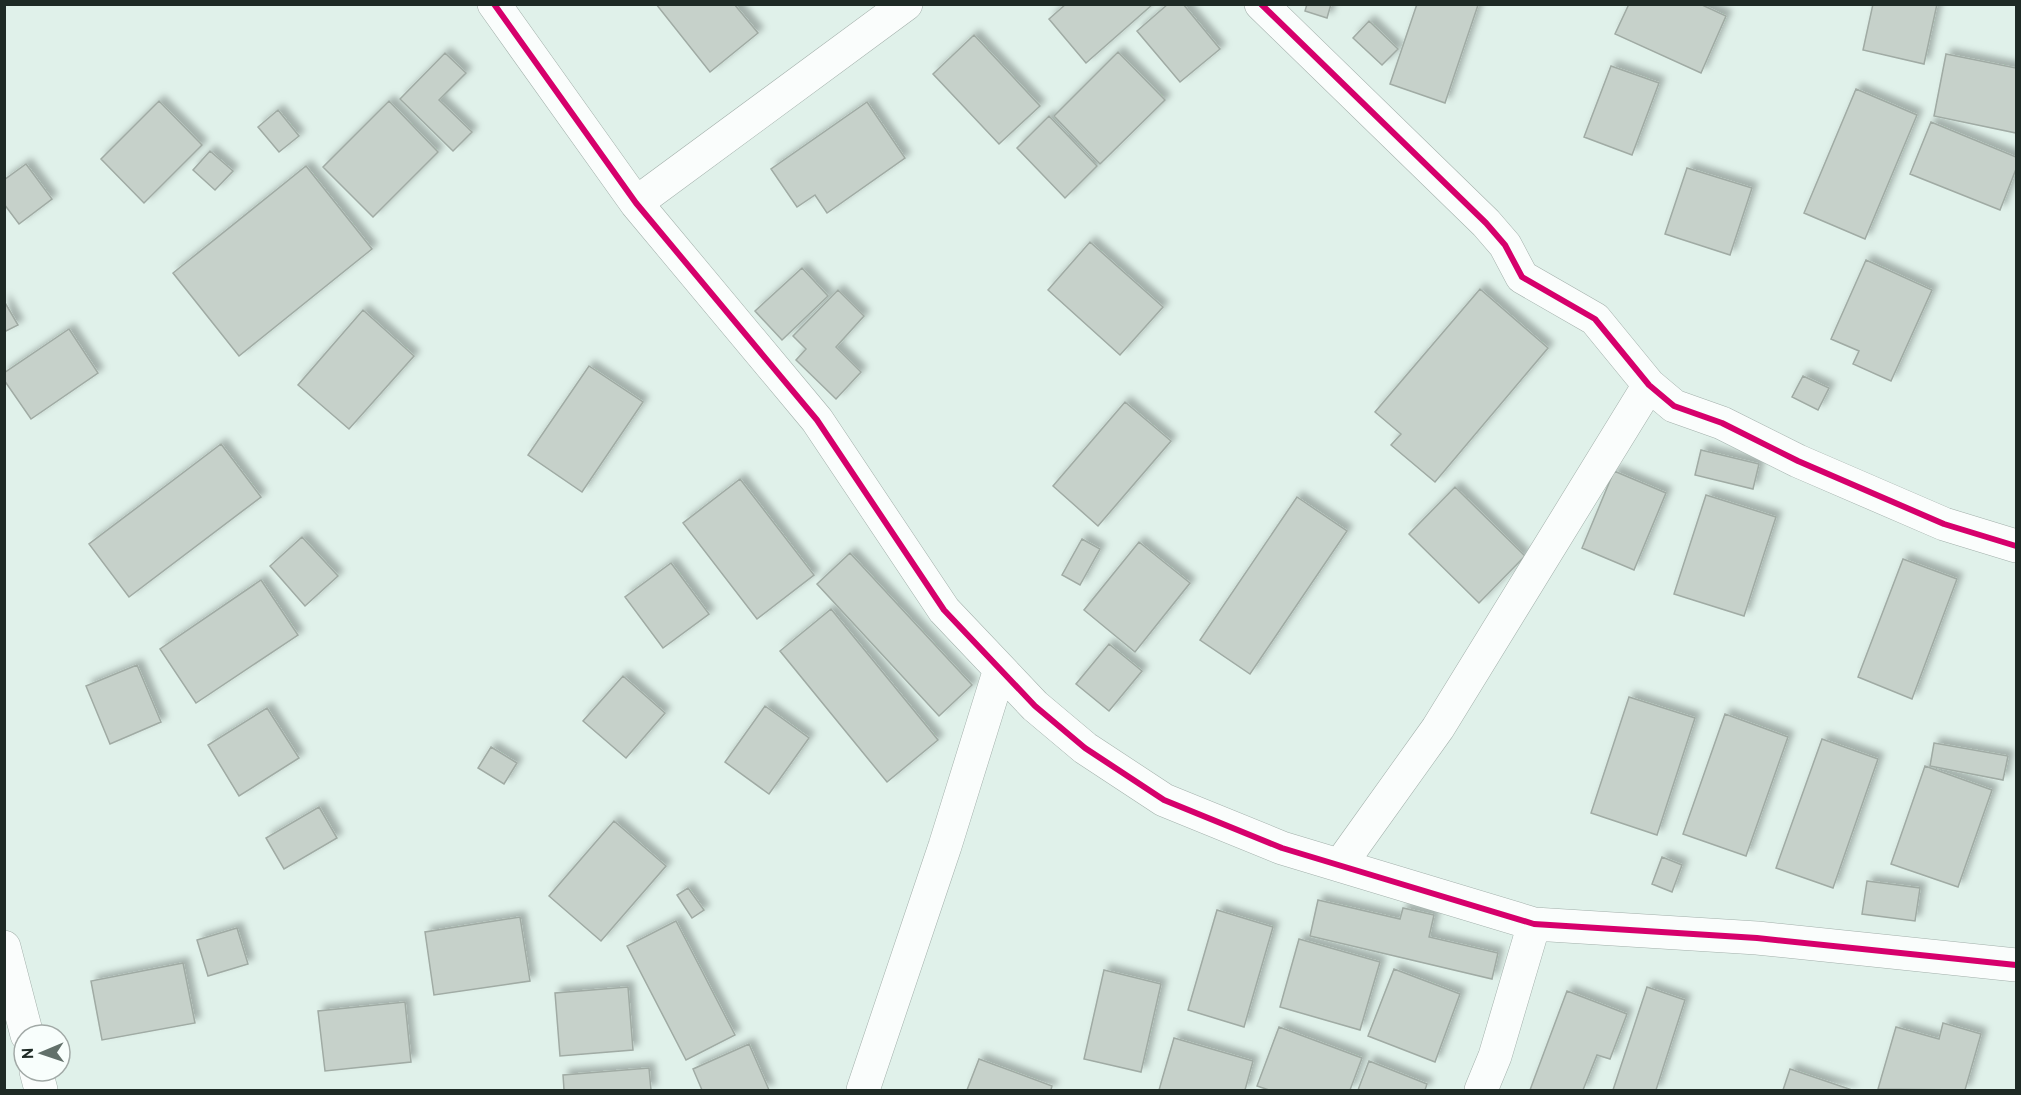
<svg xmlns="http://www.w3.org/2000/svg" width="2021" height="1095" font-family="Overpass,sans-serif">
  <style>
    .building { fill: #c6d1ca; stroke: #a0aba4; stroke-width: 1.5; filter: url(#shadow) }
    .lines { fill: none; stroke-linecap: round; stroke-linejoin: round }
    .street-casing { stroke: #a2afaa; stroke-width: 34 }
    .street { stroke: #fafdfc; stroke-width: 33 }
    .cycleway-casing { stroke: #f8fefc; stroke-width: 10 }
    .cycleway { stroke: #d6006c; stroke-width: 6 }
  </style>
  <defs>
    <filter id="shadow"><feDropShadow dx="5.5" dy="-5.5" stdDeviation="3" flood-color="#0004"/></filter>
  </defs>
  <rect width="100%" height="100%" fill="#e0f1ea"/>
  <path class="building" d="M656 4H734L758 33 710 72Z
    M1066 4H1153L1086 63 1049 19Z
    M1168 4H1183L1220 49 1180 82 1137 31Z
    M1307 4H1331L1327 18 1305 11Z
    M1417 4 1478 5 1445 103 1390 84Z
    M1629 4H1700L1726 16 1701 73 1615 34Z
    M1873 4H1937L1924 64 1863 50Z
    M1369 21 1398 49 1382 65 1353 38Z
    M974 35 1040 106 999 144 933 74Z
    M1118 52 1165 100 1100 164 1054 116Z
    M445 53 466 73 439 100 472 132 453 151 400 99Z
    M1946 54 2016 68V133L1934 116Z
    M1611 66 1659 83 1632 155 1584 137Z
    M1856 89 1917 115 1865 239 1804 213Z
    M159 101 202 145 144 203 101 159Z
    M389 101 438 152 373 217 323 167Z
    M867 102 905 158 827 213 815 195 797 207 771 169Z
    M278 110 299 136 279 152 258 127Z
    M1049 116 1097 166 1065 198 1017 148Z
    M1931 122 2016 157V169L2000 210 1910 174Z
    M210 151 233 171 215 190 193 170Z
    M26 164 52 199 19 224 4 204V180Z
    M306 166 372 249 239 356 173 273Z
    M1687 168 1752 188 1730 255 1665 234Z
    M1090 242 1163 307 1120 355 1048 290Z
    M1866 260 1932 290 1891 381 1853 364 1859 351 1831 339Z
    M802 268 828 296 782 340 755 311Z
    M1480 289 1548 348 1435 482 1391 445 1401 434 1375 412Z
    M838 290 864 316 836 347 861 372 836 399 796 360 806 349 793 336Z
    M4 301 18 325 4 332Z
    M363 310 414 356 349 429 298 385Z
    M69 329 98 373 31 419 4 380V373Z
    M589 366 643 402 582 492 528 455Z
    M1803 376 1829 388 1818 410 1792 397Z
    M1125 402 1171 441 1098 526 1053 486Z
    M221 444 261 497 129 597 89 544Z
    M1701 450 1759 464 1753 489 1695 475Z
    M1614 471 1666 493 1634 570 1582 548Z
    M740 479 814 575 757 619 683 523Z
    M1455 487 1525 556 1479 603 1409 534Z
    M1706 495 1776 517 1744 616 1674 594Z
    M1297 497 1347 531 1250 674 1200 640Z
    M302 537 338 576 305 606 270 566Z
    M1082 539 1100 549 1080 585 1062 575Z
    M1139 542 1190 583 1135 652 1084 610Z
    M850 553 972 685 939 716 817 584Z
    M1903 559 1957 579 1912 699 1858 677Z
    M671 563 709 614 663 648 625 597Z
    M261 580 298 635 196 703 160 649Z
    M831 609 938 740 887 782 780 651Z
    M1109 644 1142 671 1109 711 1076 684Z
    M137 665 161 722 110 744 86 686Z
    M623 676 665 713 626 758 583 721Z
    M1629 697 1695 718 1657 835 1591 813Z
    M765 706 809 738 769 794 725 762Z
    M267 708 299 758 239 796 208 745Z
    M1725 714 1788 737 1746 856 1683 834Z
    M1822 739 1878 759 1833 888 1776 868Z
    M1934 743 2008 756 2003 780 1930 766Z
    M491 747 517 763 504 784 478 768Z
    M1925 766 1992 790 1958 887 1891 864Z
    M319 807 337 838 284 869 266 838Z
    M614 821 666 866 601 941 549 896Z
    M1662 857 1682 865 1672 892 1652 884Z
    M1867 881 1920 888 1915 921 1862 914Z
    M688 888 704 910 692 918 677 895Z
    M1318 900 1400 919 1403 908 1434 915 1429 937 1498 953 1492 979 1310 936Z
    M1217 910 1273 927 1244 1027 1188 1010Z
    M520 917 530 981 434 995 425 932Z
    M676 921 735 1035 686 1060 627 946Z
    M237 928 248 964 208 976 197 940Z
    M1299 939 1380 962 1360 1030 1280 1007Z
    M183 963 195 1023 102 1040 91 981Z
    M1394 969 1460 994 1435 1062 1368 1036Z
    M1104 970 1161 984 1141 1072 1084 1059Z
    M628 987 633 1050 560 1056 555 993Z
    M1647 987 1685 1000 1656 1090H1613Z
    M1567 991 1627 1014 1610 1059 1597 1055 1583 1090H1530Z
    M405 1002 411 1062 325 1071 318 1011Z
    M1943 1023 1981 1034 1965 1090 1878 1089 1896 1027 1939 1039Z
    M1279 1027 1362 1058 1350 1090H1269L1257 1086Z
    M1174 1038 1253 1061 1245 1090H1159Z
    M749 1044 769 1090H702L693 1069Z
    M979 1059 1052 1086 1051 1090H967Z
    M1369 1061 1427 1084 1425 1090H1358Z
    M649 1068 651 1090H564L563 1075Z
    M1790 1069 1852 1090H1783Z"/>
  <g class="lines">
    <defs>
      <path id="street" d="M494 4 636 203 817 420 944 610 1035 706 1085 748 1164 800 1282 848 1534 924 1757 938 2016 965
        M1261 4 1486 223 1505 245 1522 277 1595 319 1649 385 1674 406 1722 423 1798 461 1944 524 2016 546
        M636 203 906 4
        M1340 865 1438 728 1649 385
        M4 947 27 1035
        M36 1071 41 1090
        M863 1090 945 846 1000 669
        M1481 1090 1495 1056 1534 924"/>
    </defs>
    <use href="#street" class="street-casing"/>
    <use href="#street" class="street"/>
    <defs>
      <path id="cycleway" d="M494 4 636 203 817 420 944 610 1035 706 1085 748 1164 800 1282 848 1534 924 1757 938 2016 965
        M1261 4 1486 223 1505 245 1522 277 1595 319 1649 385 1674 406 1722 423 1798 461 1944 524 2016 546"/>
    </defs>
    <use href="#cycleway" class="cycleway-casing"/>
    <use href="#cycleway" class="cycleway"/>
  </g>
  <rect width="2021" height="1095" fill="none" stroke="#1e2a25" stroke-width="12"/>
  <g transform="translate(42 1053) rotate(268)"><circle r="28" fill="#f8fefc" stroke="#a1a9a6" stroke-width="1.5"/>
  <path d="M0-4.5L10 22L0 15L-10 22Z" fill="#62706a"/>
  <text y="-9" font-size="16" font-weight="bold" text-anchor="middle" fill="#1e2a25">N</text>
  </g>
</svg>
